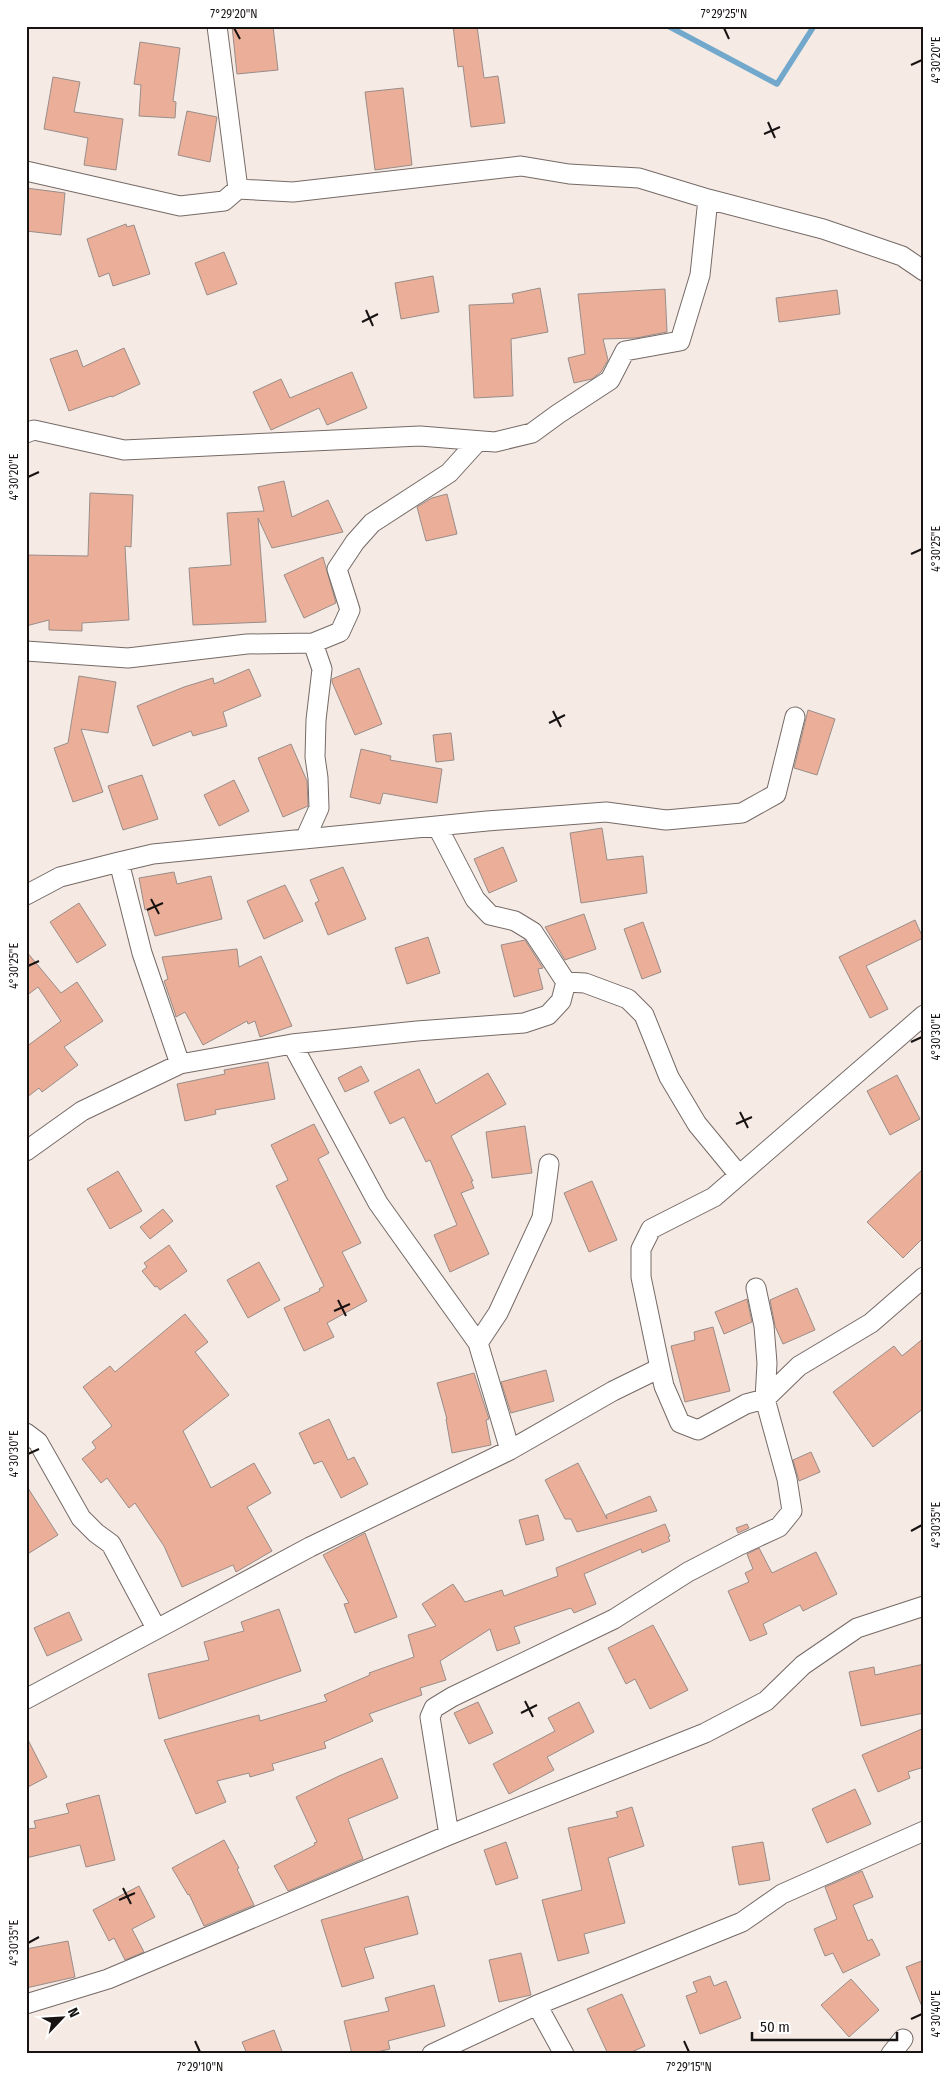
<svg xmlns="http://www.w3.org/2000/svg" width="950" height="2080" font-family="'Fira Sans Condensed',sans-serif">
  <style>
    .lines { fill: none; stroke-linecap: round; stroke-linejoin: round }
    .stream { stroke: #71a8cb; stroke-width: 5.5 }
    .building { fill: #ebaf99; stroke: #998d89 }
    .street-casing { stroke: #756a66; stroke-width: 21 }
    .street { stroke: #fff; stroke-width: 19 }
    .ticks { fill: none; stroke: #171312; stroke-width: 2 }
    .neatline { fill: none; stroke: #171312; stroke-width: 2 }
    .ticks-label { font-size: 12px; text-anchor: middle; fill: #171312 }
  </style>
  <rect width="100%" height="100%" fill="#f6eae5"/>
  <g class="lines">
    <path class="stream" d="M668 26 777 84 814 26"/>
  </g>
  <path class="building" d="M232 26H273L278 70 237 74Z
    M453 26H477L484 78 498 76 505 123 471 127 463 66 458 67Z
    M140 42 180 48 173 101 176 102 175 118 139 116 141 85 134 84Z
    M53 77 80 82 74 112 123 119 116 170 84 165 88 138 44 129Z
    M403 88 412 165 375 170 365 92Z
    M187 111 217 117 210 162 178 155Z
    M26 188 65 193 61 235 26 231Z
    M126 224 127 227 134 225 150 274 113 286 109 273 99 277 87 239Z
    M224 252 237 284 207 295 195 263Z
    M433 276 439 312 401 319 395 283Z
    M540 288 548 332 511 339 513 396 474 398 469 305 514 303 512 294Z
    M665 289 667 332 636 338 603 339 608 360 601 372 592 379 574 383 568 358 585 354 578 294Z
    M837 290 840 314 779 322 776 298Z
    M124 348 140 384 112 397 111 396 69 411 50 359 77 350 83 367Z
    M352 372 367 408 327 425 319 408 271 430 253 392 281 379 290 398Z
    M284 481 292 517 328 500 343 532 272 548 258 518 266 622 193 625 189 568 231 565 227 513 264 511 258 487Z
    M90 493 133 495 131 547 125 546 129 620 82 623V631L49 630V620L26 626V555L88 556Z
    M447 494 457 534 426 541 417 507 432 498Z
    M323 557 336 603 304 618 284 575Z
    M359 668 382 724 355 735 332 682V679Z
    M249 669 261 696 223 712 227 726 193 736 191 731 153 746 137 706 184 687 213 678 214 684Z
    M79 676 116 682 108 733 81 729 103 792 73 802 54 748 68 743Z
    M808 710 835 719 817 775 794 768Z
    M451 733 454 760 436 762 433 735Z
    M291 744 307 781 308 806 283 817 258 758Z
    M361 749 391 756 390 760 442 769 437 803 383 793 380 804 350 797Z
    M142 775 158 819 123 830 108 786Z
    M234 780 249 811 219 826 204 795Z
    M602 828 607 860 643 856 647 893 581 903 570 833Z
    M503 847 517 881 489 893 474 859Z
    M343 867 366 919 328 935 315 903 319 901 310 880Z
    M174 872 177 884 211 876 222 919 155 936 147 909 145 910 139 878Z
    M285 885 303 921 264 939 247 901Z
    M79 903 106 945 77 963 50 922Z
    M584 914 596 949 565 960 545 927Z
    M915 920 923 938 866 966 888 1009 870 1018 839 957Z
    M643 922 661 972 642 979 624 929Z
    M428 937 440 973 407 984 395 948Z
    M525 940 543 968 538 969 543 989 514 997 501 945Z
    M237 949 239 967 261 956 292 1026 260 1037 255 1021 248 1024 247 1021 203 1045 185 1012 176 1017 175 1013 164 981 168 979 162 957Z
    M26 951 61 993 77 982 103 1021 64 1047 78 1065 42 1092 39 1088 26 1098V1047L61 1021 38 987 26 996Z
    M268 1062 275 1099 215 1110 216 1114 185 1121 177 1084 225 1074 224 1070Z
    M361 1066 369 1081 345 1092 338 1078Z
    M419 1069 436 1104 488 1073 506 1104 451 1136 473 1181H471L474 1188 461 1193 489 1254 450 1272 434 1235 457 1225 430 1160 426 1162 404 1117 390 1124 374 1092Z
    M897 1075 920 1119 890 1135 867 1091Z
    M314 1124 329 1153 318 1159 361 1243 342 1252 367 1301 327 1323 334 1337 304 1351 284 1308 320 1291 319 1289 324 1286 276 1186 288 1180 271 1145Z
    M525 1126 532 1173 492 1178 486 1132Z
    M924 1168V1237L903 1258 867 1222Z
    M118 1171 142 1211 110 1229 87 1189Z
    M592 1181 617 1240 589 1252 564 1193Z
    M163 1209 173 1221 150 1239 140 1227Z
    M169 1245 187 1271 160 1290 157 1286 155 1287 142 1271 147 1267 144 1263Z
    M259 1262 280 1300 248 1318 227 1280Z
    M797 1288 815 1330 783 1344 775 1326 770 1300Z
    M747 1299 752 1322 724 1334 715 1312Z
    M185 1314 208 1342 195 1352 229 1395 183 1431 211 1488 254 1463 271 1493 247 1507 272 1551 236 1572 233 1565 182 1587 164 1546 135 1503 129 1508 107 1478 101 1483 82 1459 96 1448 92 1442 112 1426 83 1387 110 1366 115 1372Z
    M713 1327 730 1391 685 1402 671 1346 695 1340 694 1332Z
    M924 1338V1408L873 1447 833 1392 894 1346 902 1356Z
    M546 1370 554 1401 511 1413 501 1382Z
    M474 1373 489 1419 486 1420 491 1445 452 1453 446 1419H447L437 1383Z
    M329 1419 348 1460 354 1457 368 1484 341 1498 322 1461 314 1464 299 1433Z
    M811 1452 820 1472 799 1481 793 1460Z
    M578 1463 607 1519 606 1515 650 1496 657 1511 577 1532 571 1519H565L545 1480Z
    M26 1485 58 1535 26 1555Z
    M538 1515 544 1540 526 1545 519 1520Z
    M665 1524 670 1536 668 1537 670 1541 642 1553 641 1549 584 1574 596 1604 574 1613 571 1608 514 1627 520 1643 497 1651 490 1629 440 1661 446 1680 420 1688 422 1695 369 1714 373 1721 324 1742 326 1748 272 1764 274 1770 250 1777 249 1773 217 1781 226 1802 196 1814 164 1740 259 1715 260 1721 327 1701 324 1695 370 1675 369 1673 414 1657 408 1635 436 1626 422 1604 453 1584 465 1602 502 1590 504 1596 558 1576 556 1568Z
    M747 1524 749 1528 738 1533 736 1528Z
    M365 1533 397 1617 355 1633 344 1604 349 1603 323 1555Z
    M759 1548 772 1573 816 1552 837 1594 803 1611 800 1605 763 1624 767 1634 750 1641 728 1591 749 1582 745 1573 753 1569 747 1554Z
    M279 1609 301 1671 159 1719 148 1674 209 1660 204 1642 244 1631 241 1622Z
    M69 1612 82 1640 47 1656 34 1628Z
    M653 1625 688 1690 650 1709 635 1679 626 1684 608 1648Z
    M924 1664V1713L861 1726 849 1672 874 1667 875 1675Z
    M478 1702 493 1733 469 1744 454 1713Z
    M579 1702 594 1732 547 1757 554 1770 509 1794 493 1764 555 1731 548 1718Z
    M924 1728V1767L908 1772 910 1778 878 1792 862 1755Z
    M26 1736 47 1777 26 1788Z
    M382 1758 398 1798 348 1819 363 1859 288 1891 274 1866 315 1845 314 1843 317 1842 296 1797 339 1776Z
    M855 1789 871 1824 827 1843 812 1809Z
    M99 1795 115 1860 86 1867 80 1845 26 1858V1829L36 1828 34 1821 69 1813 66 1804Z
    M632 1807 644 1846 608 1858 625 1923 584 1934 589 1953 558 1961 542 1900 582 1890 568 1828 618 1817 616 1812Z
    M224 1840 239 1868 237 1869 254 1905 204 1926 189 1894 188 1895 172 1868Z
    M506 1842 518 1878 496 1885 484 1850Z
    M763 1842 770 1880 739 1885 732 1847Z
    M862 1871 873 1897 853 1905 868 1941 872 1939 880 1955 843 1973 833 1953 825 1956 814 1929 837 1919 825 1887Z
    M139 1886 155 1917 132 1929 144 1952 125 1960 114 1938 109 1941 93 1910Z
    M408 1896 418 1934 364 1948 374 1978 342 1987 321 1920Z
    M68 1941 75 1977 26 1988V1949Z
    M521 1953 531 1995 499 2002 489 1960Z
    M924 1960V2009H923L906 1967Z
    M710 1976 714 1986 726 1981 741 2018 700 2034 686 1996 697 1992 693 1982Z
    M851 1979 879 2010 849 2037 821 2005Z
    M434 1985 445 2026 388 2041 390 2049 368 2054H352L344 2021 389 2011 385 1998Z
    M622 1994 645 2046 627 2054H608L587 2009Z
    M274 2030 283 2054H247L242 2042Z"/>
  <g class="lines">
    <defs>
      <path id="street" d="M26 171 180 206 224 201 238 189 217 26
        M238 189 293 192 521 166 569 174 639 178 708 199
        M26 433 34 430 124 450 420 436 495 442 532 433 558 414 610 380 625 351 680 341 700 275 708 199 823 229 902 256 924 271
        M26 651 128 658 247 644 313 643 340 632 350 610 337 569 355 542 372 523 449 473 478 441
        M305 839 319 808 318 778 315 757 316 720 322 669 313 643
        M26 895 60 877 119 862
        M566 982 585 983 628 999 644 1015 669 1077 697 1124 739 1175
        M292 1044 378 1203 478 1343 510 1450
        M180 1064 142 953 119 862 153 854 487 821 606 812 666 820 742 813 776 794 795 717
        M26 1151 82 1111 180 1064 292 1044 417 1031 524 1023 548 1015 561 1001 566 982 533 932 515 921 490 915 475 899 437 826
        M478 1343 498 1313 542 1218 549 1164
        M660 1368 664 1386 680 1423 698 1430 746 1404 765 1399 799 1366 871 1323 924 1277
        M26 1433 38 1442 81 1518 96 1533 111 1544 156 1628
        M26 1699 310 1547 510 1450 613 1391 660 1368 641 1277V1249L651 1229 714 1197 924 1015
        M449 1835 430 1717 434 1708 452 1697 614 1619 688 1572 740 1545 779 1527 792 1511 787 1479 765 1399 767 1363 764 1326 756 1288
        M26 2004 108 1979 449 1835 705 1733 766 1701 803 1665 857 1628 924 1606
        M537 2005 564 2054
        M432 2054 537 2005 742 1922 782 1894 924 1831
        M891 2054 903 2039"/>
    </defs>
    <use href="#street" class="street-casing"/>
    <use href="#street" class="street"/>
  </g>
  <path class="ticks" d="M234 28 240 39M724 28 729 39M911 65 922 60M768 122 775 138M764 134 780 127M366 310 373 326M362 322 378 314M28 477 39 472M911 554 922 549M553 711 561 727M549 723 565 715M151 899 159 914M147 910 163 903M28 966 39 961M911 1042 922 1037M740 1112 748 1128M736 1124 752 1117M338 1300 346 1316M334 1311 350 1304M28 1454 39 1449M911 1531 922 1525M525 1701 533 1717M521 1713 537 1705M123 1888 131 1904M119 1900 135 1893M28 1943 39 1937M911 2019 922 2014M195 2041 200 2052M684 2041 689 2052"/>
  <rect width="950" height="2080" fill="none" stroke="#ffffff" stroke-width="55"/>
  <g transform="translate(62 2018) rotate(65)" stroke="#ffffff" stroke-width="4" paint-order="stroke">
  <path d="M0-4L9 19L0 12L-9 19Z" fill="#171312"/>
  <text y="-8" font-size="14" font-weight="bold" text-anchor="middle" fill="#171312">N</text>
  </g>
  <path d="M752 2032v8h145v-8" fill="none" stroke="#171312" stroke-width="2.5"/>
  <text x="760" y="2032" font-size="15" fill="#171312" stroke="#ffffff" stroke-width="4" paint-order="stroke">50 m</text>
  <rect x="28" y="28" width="894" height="2024" class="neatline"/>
  <g class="ticks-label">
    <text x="234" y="18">7°29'20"N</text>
    <text x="724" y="18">7°29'25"N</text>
    <text transform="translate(936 60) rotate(-90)" y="4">4°30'20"E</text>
    <text transform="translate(14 477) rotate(-90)" y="4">4°30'20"E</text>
    <text transform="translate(936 549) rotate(-90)" y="4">4°30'25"E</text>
    <text transform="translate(14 966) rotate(-90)" y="4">4°30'25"E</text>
    <text transform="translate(936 1037) rotate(-90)" y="4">4°30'30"E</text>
    <text transform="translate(14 1454) rotate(-90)" y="4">4°30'30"E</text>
    <text transform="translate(936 1525) rotate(-90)" y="4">4°30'35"E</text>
    <text transform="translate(14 1943) rotate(-90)" y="4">4°30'35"E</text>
    <text transform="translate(936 2014) rotate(-90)" y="4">4°30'40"E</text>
    <text x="200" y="2071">7°29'10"N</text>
    <text x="689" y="2071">7°29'15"N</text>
  </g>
</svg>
